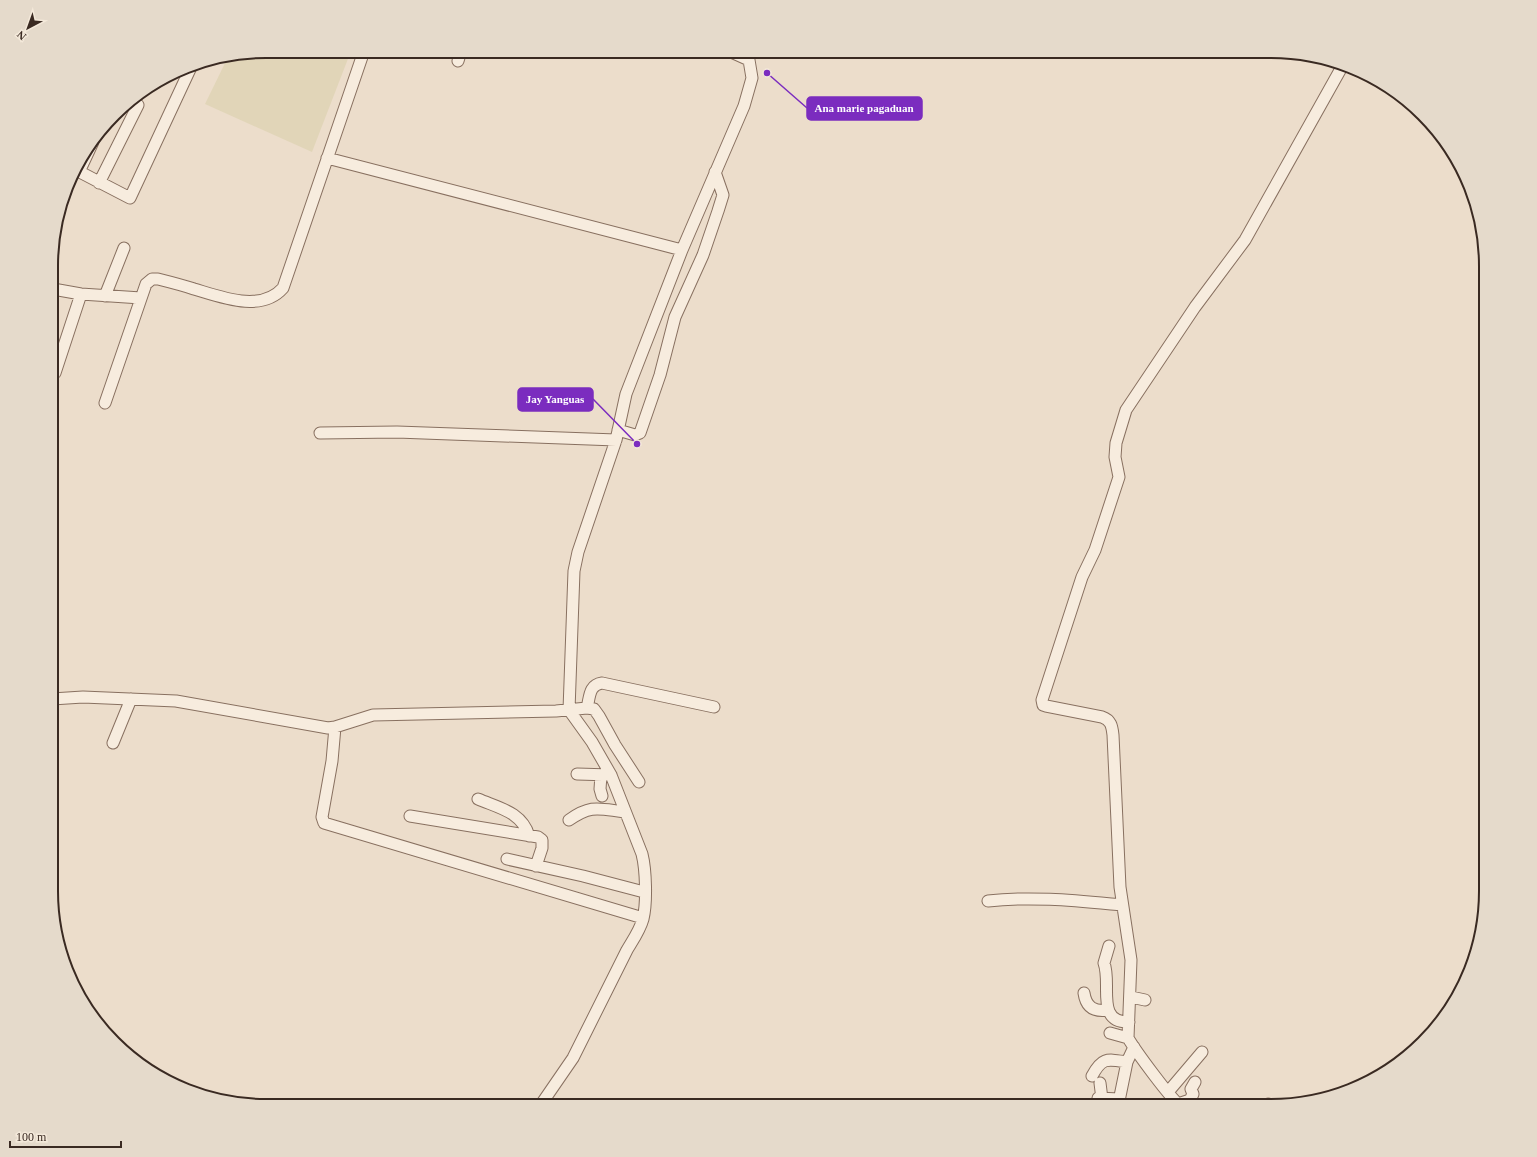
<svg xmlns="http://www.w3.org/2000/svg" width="1537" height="1157" font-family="'Times New Roman',serif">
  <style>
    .farmland { fill: #e1d5b8 }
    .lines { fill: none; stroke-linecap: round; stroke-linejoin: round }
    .minor-casing { stroke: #887060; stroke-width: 13 }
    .minor { stroke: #f7ecde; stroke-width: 11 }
    .rim { fill: none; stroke: #3a2a22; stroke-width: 2 }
    .leader { fill: none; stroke: #7b2cbf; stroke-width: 1.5 }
    .callout-dot { fill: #7b2cbf; stroke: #f4e9da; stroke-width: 1.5 }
    .callout { fill: #7b2cbf; stroke: #7b2cbf; stroke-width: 1.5 }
    .callout-label { font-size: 11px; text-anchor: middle; font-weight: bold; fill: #fff }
  </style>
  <rect width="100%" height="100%" fill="#ecddcb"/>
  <path class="farmland" d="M266 51H351L312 152 205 104 228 57Z"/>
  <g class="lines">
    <defs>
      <path id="minor" d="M458 61 461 51
        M327 158 682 250
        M76 170 130 198 192 65
        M79 172 93 142
        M99 183 138 105
        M53 289 81 294 141 298
        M105 296 124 248
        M55 373 81 294
        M105 403 146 284 152 279H158C170 282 182 285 194 289 221 297 261 313 283 288L364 51
        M618 430 635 435 640 433 660 375 675 317 703 255 718 211 723 195 715 172
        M320 433 397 432 616 440
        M52 699 83 697 176 701 328 728 335 727 373 715 556 711 587 708 594 709 599 716 615 745 639 782
        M587 708C590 696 589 685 602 683L714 707
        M335 727 332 761 322 817 324 823 643 918
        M113 743 131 699
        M577 774 611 775
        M601 775 600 789 602 796
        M478 799C499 808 522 812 529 836
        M410 816 538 837 542 840V848L536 866
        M569 820C592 804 599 809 625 812
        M507 859 583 876 644 892
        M988 901C1033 896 1078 901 1122 905
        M1109 946 1104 963C1112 984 1095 1023 1129 1022
        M1084 993C1086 1007 1094 1012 1108 1010
        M1131 997 1145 1000
        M1110 1033 1128 1038
        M1092 1076C1102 1057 1107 1059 1127 1062
        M1100 1083 1102 1099
        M1168 1092 1202 1052
        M1098 1098 1119 1099
        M1178 1104 1190 1100 1193 1094 1191 1089 1195 1082
        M540 1106 573 1058 627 950C633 940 640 930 643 919 647 903 646 870 642 854L611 775 592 742 569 710 574 571 578 552 616 440 626 394 682 250 744 106 752 78 749 60 729 51
        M1118 1106 1127 1062 1134 1047
        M1181 1106C1172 1101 1135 1050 1128 1038L1131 960 1120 887 1113 735C1112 726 1111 720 1102 717L1046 706 1043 705 1042 700 1082 577 1095 550 1119 477 1115 457 1116 443 1126 410 1195 307 1245 240 1343 65
        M1268 1106V1104"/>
    </defs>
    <use href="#minor" class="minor-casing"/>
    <use href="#minor" class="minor"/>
  </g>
  <path d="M0 0H1537V1157H0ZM266 58H1271A208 208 0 0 1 1479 266V891A208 208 0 0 1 1271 1099H266A208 208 0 0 1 58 891V266A208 208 0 0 1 266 58Z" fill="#e5dacb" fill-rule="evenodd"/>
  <path class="rim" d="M266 58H1271A208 208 0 0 1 1479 266V891A208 208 0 0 1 1271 1099H266A208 208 0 0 1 58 891V266A208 208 0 0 1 266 58Z"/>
  <path class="leader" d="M767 73L807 108M637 444L593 399"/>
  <g class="callout-dot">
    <circle cx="767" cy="73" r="4"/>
    <circle cx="637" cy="444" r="4"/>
  </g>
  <g class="callout">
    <rect x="807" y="97" width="115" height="23" rx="4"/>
    <rect x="518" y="388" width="75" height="23" rx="4"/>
  </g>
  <g class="callout-label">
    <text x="864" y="112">Ana marie pagaduan</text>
    <text x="555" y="403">Jay Yanguas</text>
  </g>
  <g transform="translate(28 28) rotate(221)" stroke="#f4e9da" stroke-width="3" paint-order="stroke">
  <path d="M0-3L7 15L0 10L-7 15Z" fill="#3a2a22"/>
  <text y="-6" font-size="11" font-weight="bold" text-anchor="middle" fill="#3a2a22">N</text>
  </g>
  <path d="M10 1141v6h111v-6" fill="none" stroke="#3a2a22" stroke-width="2"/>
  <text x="16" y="1141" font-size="12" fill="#3a2a22" stroke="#f4e9da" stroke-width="3" paint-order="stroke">100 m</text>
</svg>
